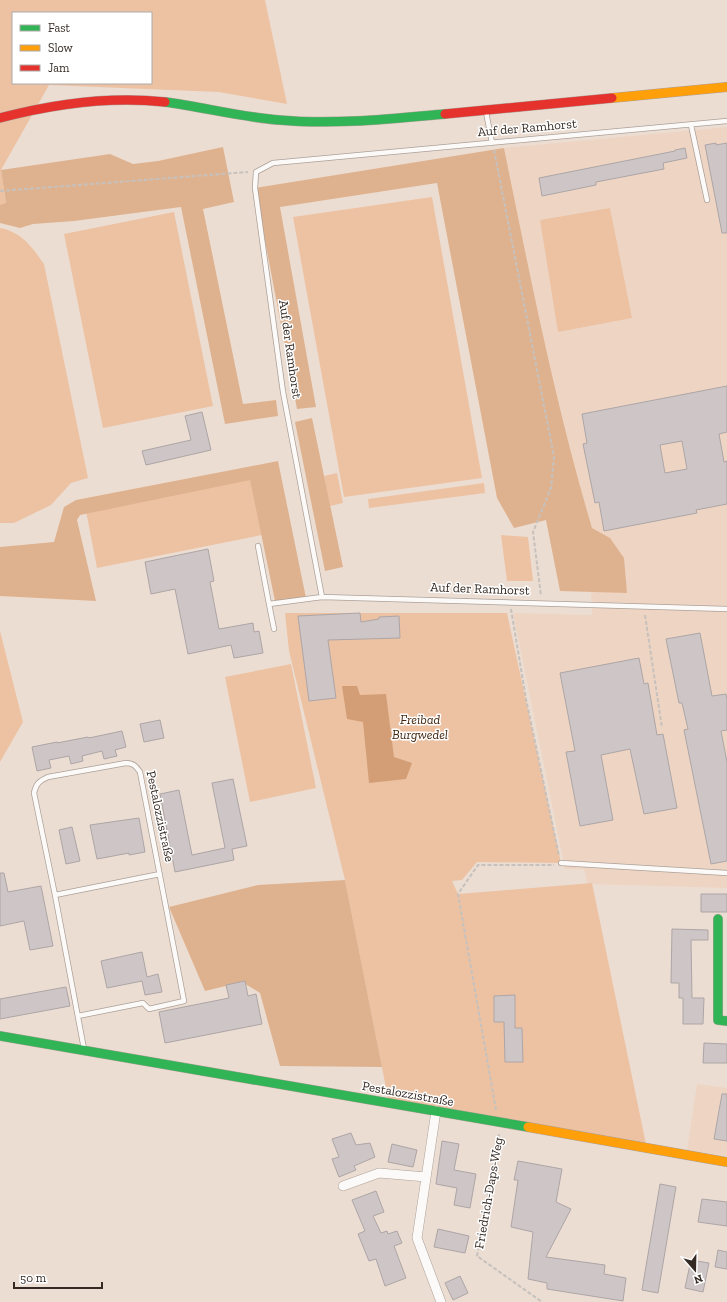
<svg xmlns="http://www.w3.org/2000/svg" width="727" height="1302" font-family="'Zilla Slab',serif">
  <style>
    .built { fill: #eed5c3 }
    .green { fill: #edc2a3; fill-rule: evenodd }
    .forest { fill: #dfb28f }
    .water { fill: #d39e75 }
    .building { fill: #cec6c6; stroke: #ada5a6; fill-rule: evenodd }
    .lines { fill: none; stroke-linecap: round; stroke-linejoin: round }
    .lane-casing { stroke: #aca098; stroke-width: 6 }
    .street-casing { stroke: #aca098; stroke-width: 10 }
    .fast-casing { stroke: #aca098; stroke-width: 10 }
    .slow-casing { stroke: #aca098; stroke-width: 10 }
    .jam-casing { stroke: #aca098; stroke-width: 10 }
    .path { stroke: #c6c1bd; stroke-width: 2; stroke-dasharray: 4 2; stroke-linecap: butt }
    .lane { stroke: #fcfaf8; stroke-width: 4.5 }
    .street { stroke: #fcfaf8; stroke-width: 9 }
    .fast { stroke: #30b455; stroke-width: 9 }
    .slow { stroke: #ff9f0a; stroke-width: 9 }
    .jam { stroke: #e5322d; stroke-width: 9 }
    .labels { text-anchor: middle; stroke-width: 3; stroke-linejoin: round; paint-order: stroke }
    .street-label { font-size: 13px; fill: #352a23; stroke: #fff }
    .park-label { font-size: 13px; font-style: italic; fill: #42260e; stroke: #fff }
  </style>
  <rect width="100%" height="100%" fill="#ecddd2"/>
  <path class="built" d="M727 127V888L587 884 584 869H565L513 613 592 615 591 592 568 477 504 148Z
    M697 1084 727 1088V1156L687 1150Z"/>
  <path class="green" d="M0 0H265L287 104 219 92 49 85 1 170 6 204 0 205ZM13 13H151V83H13Z
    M432 197 482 478 344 497 293 217Z
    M610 208 632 318 558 332 540 220Z
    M174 212 213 406 103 428 64 234Z
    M0 228C22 232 32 247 44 264L88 478 71 483 51 505 14 523H0Z
    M337 473 343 503 330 506 324 476Z
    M250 478 262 535 97 568 86 511Z
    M484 483 485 493 369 508 368 499Z
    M501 535 528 537 533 581H507Z
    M285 613H507L561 863 477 862 462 880 452 881 458 894 592 883 647 1149 389 1103 345 880 289 651Z
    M0 631 23 722 0 762Z
    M291 664 316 788 250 802 225 677Z"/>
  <path class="forest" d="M223 147 234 202 203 209 243 404 276 400 278 416 225 424 181 207 74 221 33 224 20 228 0 223V205L6 203 1 170 110 154 133 164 158 161Z
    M504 148C530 276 555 403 592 528L610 538 624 558 627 593 560 591 546 520 514 528 497 498 437 183 280 207 316 407 297 409 255 188Z
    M312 418 343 567 325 571 295 422Z
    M278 461 306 598 275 601 250 480 80 515 77 520 96 601 0 596V547L54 542 64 507 76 500Z
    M345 880 382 1067 280 1066 260 993 242 982 205 991 169 907 258 885Z"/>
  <path class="water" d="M342 686H357L360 695 386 694 394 757 412 763 406 779 369 783 363 722 347 719Z"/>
  <path class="building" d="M716 143V145L727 143V233H722L705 145Z
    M685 148 687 158 663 163 664 169 596 182V185L542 196 539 178 675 151V150Z
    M727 386V432L719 434 724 462 727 461V504L696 510 697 513 604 531 599 502 595 503 583 444 587 443 582 414ZM682 441 687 469 665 473 660 445Z
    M202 412 211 450 146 465 142 451 191 440 185 416Z
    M208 549 214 581 210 582 219 629 253 623 254 632 259 631 263 653 234 658 231 645 188 654 175 589 151 594 145 562Z
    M360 613 361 622 379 619V617L399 616 400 638 328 640 336 698 309 701 298 616Z
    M700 633 712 696 726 694 727 699V730L721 731 727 762V861L711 864 684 730 688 729 682 703H679L666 639Z
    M639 658 644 684 648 683 657 735 663 734 677 808 644 814 630 749 601 755 613 820 580 826 566 752 575 751 560 673Z
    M160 720 164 738 144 742 140 724Z
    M122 731 126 747 115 750 117 756 104 759 102 751 82 756 83 761 71 764 69 756 49 760 51 768 37 771 32 747 57 742V743L88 737 89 738Z
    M233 779 247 846 232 849 234 860 175 872 160 794 179 790 192 855 225 848 212 783Z
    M139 818 145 852 129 855V853L97 859 90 825Z
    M72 827 80 861 66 864 59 830Z
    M0 873H4L8 892 41 886 53 946 30 950 24 921 0 926Z
    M701 894H727V912H701Z
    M672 929 708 930V940H691L692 998H704L703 1024H683V998H679V983H671Z
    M142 952 147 977 158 974 162 992 145 995 142 981 107 988 101 961Z
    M245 981 248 996 256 994 262 1024 165 1043 159 1012 229 998 226 985Z
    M66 987 70 1006 0 1019V999Z
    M515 995V1028H522L523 1062H505L504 1022H494V996Z
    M704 1043 727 1044V1063H703Z
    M722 1094H727V1141L714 1139Z
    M351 1133 356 1145 370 1143 375 1157 354 1166 356 1170 339 1177 332 1159 339 1157 332 1139Z
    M442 1141 459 1144 454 1170 476 1174 470 1208 454 1205 457 1188 436 1184Z
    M392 1144 417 1150 413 1167 388 1162Z
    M518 1161 562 1169 556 1202 571 1209 546 1257 605 1265 604 1274 626 1278 623 1301 547 1289V1283L528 1279 533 1232 511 1227 518 1180H514Z
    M660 1184 676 1187 658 1293 642 1290Z
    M376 1191 384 1212 373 1216 381 1233 387 1231 388 1234 397 1231 402 1243 394 1246 406 1278 385 1286 376 1259 369 1261 358 1234 365 1231 352 1200Z
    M702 1199 727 1202V1226L698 1222Z
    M438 1229 469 1236 465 1253 434 1247Z
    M718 1250 727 1252V1269L715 1267Z
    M691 1260 709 1263 703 1292 685 1288Z
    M460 1276 468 1293 453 1300 445 1283Z"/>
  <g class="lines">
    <defs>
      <path id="lane" d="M486 112 492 143
        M727 121 273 163 256 172 255 188 283 392 322 597 727 609
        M691 125 707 200
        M258 546 269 604 322 597
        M269 604 274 629
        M561 863 727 873
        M55 895 160 874
        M78 1016 143 1003 149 1009 184 1001 140 772C136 766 133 763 126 763L48 777C39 781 36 784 34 793L55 895 84 1049"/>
      <path id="street" d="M436 1111 417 1238 441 1302
        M343 1186 379 1173 426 1177"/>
      <path id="fast" d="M165 102C203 107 240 117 279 120 335 125 390 119 445 114
        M718 919V1020L727 1021
        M0 1036 528 1127"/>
      <path id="slow" d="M612 98 727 87
        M528 1127 727 1162"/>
      <path id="jam" d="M445 114 612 98
        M0 118C53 104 110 96 165 102"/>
    </defs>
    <use href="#lane" class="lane-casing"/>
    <use href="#street" class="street-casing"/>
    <use href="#fast" class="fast-casing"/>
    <use href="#slow" class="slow-casing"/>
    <use href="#jam" class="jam-casing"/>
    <path class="path" d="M494 150 554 457 551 488 533 532 541 596
      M0 191 248 172
      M511 609 526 699 559 856
      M645 615 662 728
      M496 1110 458 894 478 865H554
      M499 1134 477 1256 542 1302"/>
    <use href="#lane" class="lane"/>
    <use href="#street" class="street"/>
    <use href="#fast" class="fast"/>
    <use href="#slow" class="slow"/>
    <use href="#jam" class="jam"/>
  </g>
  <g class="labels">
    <g class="street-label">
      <text transform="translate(527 127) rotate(-5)" y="5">Auf der Ramhorst</text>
      <text transform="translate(291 349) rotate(82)" y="5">Auf der Ramhorst</text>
      <text transform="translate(480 588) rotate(2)" y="5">Auf der Ramhorst</text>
      <text transform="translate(161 816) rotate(78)" y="5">Pestalozzistraße</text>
      <text transform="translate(408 1093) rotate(10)" y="5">Pestalozzistraße</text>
      <text transform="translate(488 1193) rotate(-80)" y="5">Friedrich-Daps-Weg</text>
    </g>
    <g class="park-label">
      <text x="420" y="724">Freibad<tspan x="420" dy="15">Burgwedel</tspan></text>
    </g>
  </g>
  <rect x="12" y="12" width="140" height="72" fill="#ffffff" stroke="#aeaaa7"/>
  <rect x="20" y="25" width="20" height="6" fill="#30b455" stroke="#aeaaa7"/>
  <text x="48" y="32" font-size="12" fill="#352a23">Fast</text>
  <rect x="20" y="45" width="20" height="6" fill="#ff9f0a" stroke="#aeaaa7"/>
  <text x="48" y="52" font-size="12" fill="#352a23">Slow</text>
  <rect x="20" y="65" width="20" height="6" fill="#e5322d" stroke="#aeaaa7"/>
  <text x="48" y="72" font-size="12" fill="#352a23">Jam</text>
  <g transform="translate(695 1270) rotate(160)" stroke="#ffffff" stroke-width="3" paint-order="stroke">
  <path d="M0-3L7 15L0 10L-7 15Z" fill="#352a23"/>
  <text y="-6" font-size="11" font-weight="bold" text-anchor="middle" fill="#352a23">N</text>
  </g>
  <path d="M14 1282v6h88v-6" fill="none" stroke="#352a23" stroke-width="2"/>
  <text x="20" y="1282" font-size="12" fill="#352a23" stroke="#ffffff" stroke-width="3" paint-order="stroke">50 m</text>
</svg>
